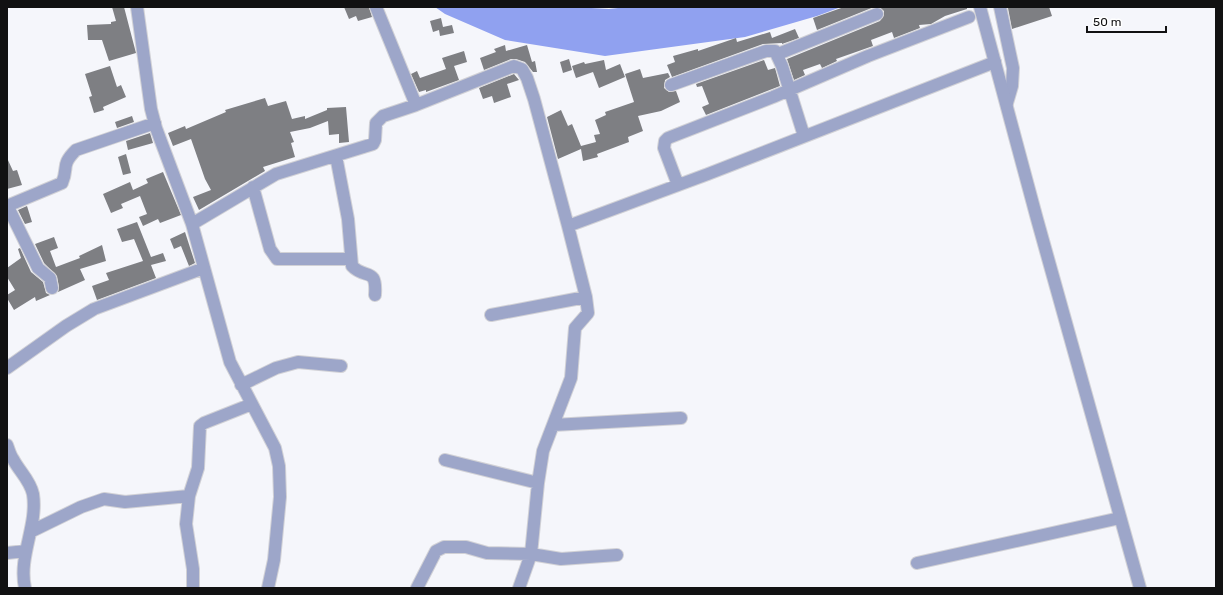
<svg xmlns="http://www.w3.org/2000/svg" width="1223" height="595" font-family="Rubik,sans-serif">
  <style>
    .water { fill: #90a1f0 }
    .building { fill: #7e7f83 }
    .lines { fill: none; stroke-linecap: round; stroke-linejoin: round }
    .minor-casing { stroke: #d1d1d6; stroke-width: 14 }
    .tertiary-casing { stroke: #d1d1d6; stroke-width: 14 }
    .minor { stroke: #9da6c9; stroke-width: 12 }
    .tertiary { stroke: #9da6c9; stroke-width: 12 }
  </style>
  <rect width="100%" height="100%" fill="#f5f6fb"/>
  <path class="water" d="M435 7H574L609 9 627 7H841L817 16 745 37 605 56 505 40 445 14Z"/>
  <path class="building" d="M112 7H124L136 53 109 61 102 40H88L87 25 111 24V22L116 21Z
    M344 7H369L372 17 358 21 356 16 349 19Z
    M844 7H874L817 30 813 18Z
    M879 7H967V9L945 16 931 24 919 25 920 28 894 38 892 32 871 40 873 46 836 59 837 61 822 68 820 64 803 70 805 75 794 80 787 59 880 21 884 15V11Z
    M1012 7H1049L1052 16 1012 29 1008 8Z
    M441 18 443 27 452 25 454 33 440 36 439 30 433 32 430 21Z
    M795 29 799 38 782 44V43L763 44 672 77 667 65 675 62 673 56 698 49V51L736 38 737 42 770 32 772 38Z
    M505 45 506 51 527 45 532 62 535 61 537 72H533L525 62 516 59H511L484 70 480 58 496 52 494 49Z
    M464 51 467 62 454 66 459 80 426 92V90L419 92 411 74 417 71 420 78 446 69 442 58Z
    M569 59 572 70 563 73 560 62Z
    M604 60 606 70 620 64 625 77 599 88 593 72 576 78 572 66 584 62 585 64Z
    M764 60 768 70 775 68 780 86 706 115 702 107 709 104 702 86 697 87 696 84Z
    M110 66 117 87 121 85 126 97 103 107 104 110 94 113 89 97 92 96 85 74Z
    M640 69 643 78 668 73 670 77 665 80 664 88 669 92 676 91 680 102 661 111 638 116 643 131 628 137 629 142 597 154 598 157 583 161 581 149 558 159 547 117 561 110 568 126 572 124 581 146 596 142 594 135 600 134 595 120 606 115 605 112 634 102 625 74Z
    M514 74 519 80 507 84 511 97 494 103 492 96 483 99 479 88Z
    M265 98 268 106 286 101 292 119 305 116V119L327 110V108L346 107 349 142 339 143V134L329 135 328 121 310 128 290 132 294 142 291 143 295 157 263 167 265 171 199 210 193 197 211 190 205 179 191 139 173 146 168 133 185 126 186 129 226 112 225 110Z
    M132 116 134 122 117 128 115 122Z
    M150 133 153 143 128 150 126 141Z
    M126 154 131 173 123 175 118 157Z
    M7 158 13 171 17 170 22 185 7 189Z
    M163 172 181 215 160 223 158 219 143 226 139 217 147 214 140 196 121 204 123 208 111 213 103 194 130 182 133 190 148 183 146 179Z
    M27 206 32 222 25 224 18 210Z
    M137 222 151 257 163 253 166 261 151 265 156 278 97 300 92 286 109 280 106 273 143 261 134 239 122 242 117 229Z
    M185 232 195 263 189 266 181 246 174 249 170 239Z
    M54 237 58 248 50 251 56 267 80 258 79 256 102 245 106 261 80 269 85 280 58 292 59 287 57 276 44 263 35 244Z
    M20 248 31 272 43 282 46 293 50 295 36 301 35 297 14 310 7 298V295L15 290 7 277V268L21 258 18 249Z"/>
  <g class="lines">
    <defs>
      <path id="minor" d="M137 7 151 109 156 128 192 224 230 362 275 448 279 466 280 497 274 560 268 588
        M376 7 416 105
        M1000 7 1013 68 1012 86 1007 103
        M778 54 877 14
        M671 85 766 51H775L782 66 804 136
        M336 156 348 219 352 266C365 280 377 266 375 295
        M678 185 664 148 665 141 668 138 773 97 868 56 969 17
        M253 187 270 249 277 259H350
        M7 205 38 268 50 278 52 288
        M7 206 62 183C69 167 60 166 76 150L155 123
        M192 224 276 174 373 144 375 140 376 123 383 116 416 105 514 66 522 69 527 78 534 99 568 226 586 297 588 313 575 328 571 378 543 451 538 483 531 554 519 588
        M568 226 708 174 995 62
        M491 315 586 297
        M7 368 66 326 94 309 204 268
        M241 385 276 368 298 362 341 366
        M553 425 681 418
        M7 445C9 450 10 455 13 459 19 471 30 480 33 494 38 526 18 556 25 588
        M445 460 538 483
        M32 531 81 507 104 499 125 502 189 496
        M7 553 26 551
        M917 563 1120 518
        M193 588V569L186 524 189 496 198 468 200 426 204 423 252 404
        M417 588 436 551 444 547H466L487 553 531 554 561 559 617 555"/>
      <path id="tertiary" d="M980 7 1037 219 1140 588"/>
    </defs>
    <use href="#minor" class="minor-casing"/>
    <use href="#tertiary" class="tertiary-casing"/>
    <use href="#minor" class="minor"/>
    <use href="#tertiary" class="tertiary"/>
  </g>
  <rect width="1223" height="595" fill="none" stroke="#111112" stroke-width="16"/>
  <path d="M1087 26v6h79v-6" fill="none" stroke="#111112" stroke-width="2"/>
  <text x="1093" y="26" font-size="12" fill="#111112" stroke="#ffffff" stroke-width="3" paint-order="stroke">50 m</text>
</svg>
